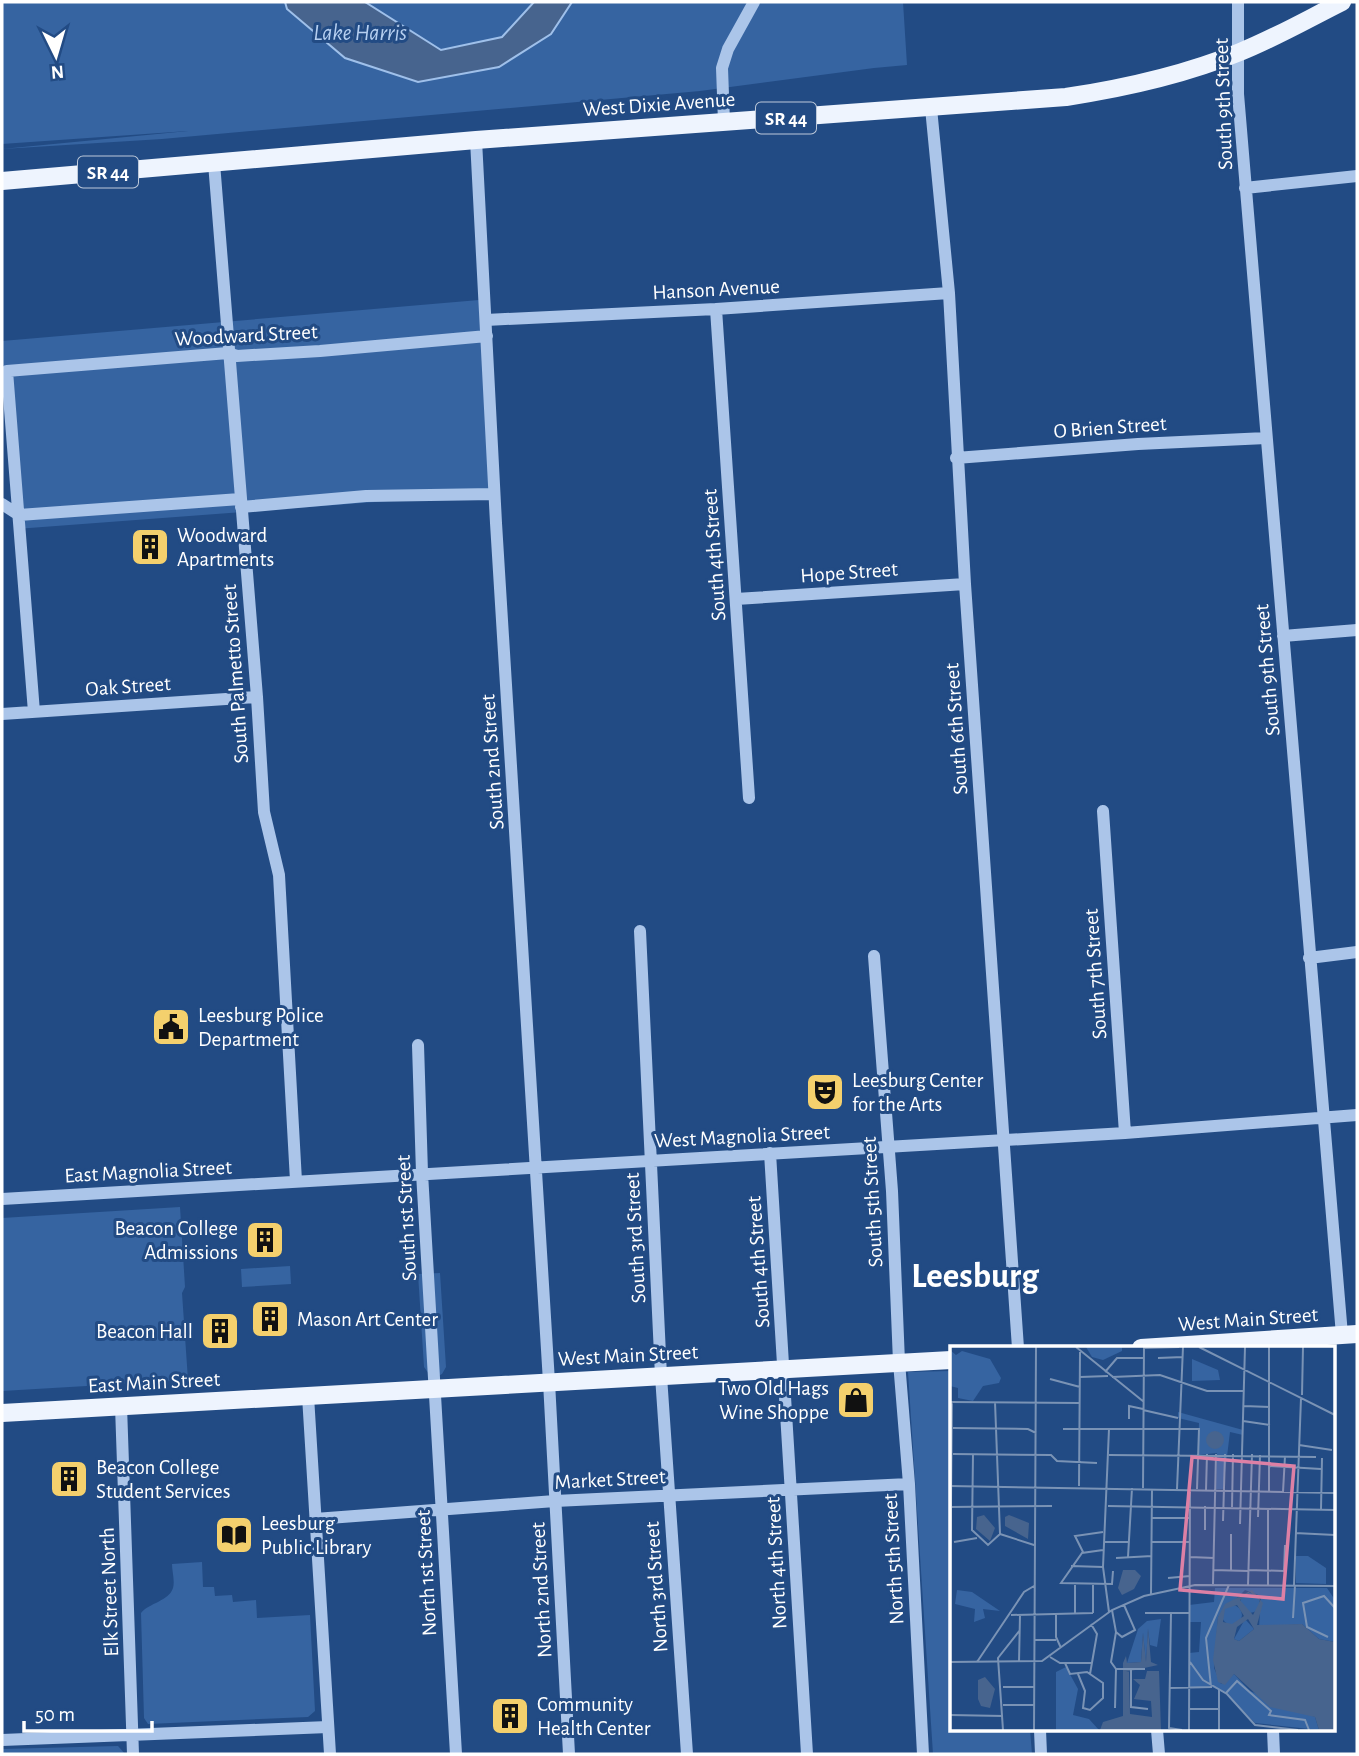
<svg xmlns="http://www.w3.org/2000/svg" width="1359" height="1756" font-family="'Alegreya Sans',sans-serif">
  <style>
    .green { fill: #3664a1 }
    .water { fill: #47648e; stroke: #9fc0ea; stroke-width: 2 }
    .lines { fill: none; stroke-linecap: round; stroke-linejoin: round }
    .minor { stroke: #abc5e9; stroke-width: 12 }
    .major { stroke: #eef4fe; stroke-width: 18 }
    .labels { text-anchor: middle; stroke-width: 6; stroke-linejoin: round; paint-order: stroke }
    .shield { fill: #224b84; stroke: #bdc9da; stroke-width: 2 }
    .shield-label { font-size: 19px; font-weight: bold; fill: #fff }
    .street-label { font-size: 21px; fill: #fff; stroke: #224b84 }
    .poi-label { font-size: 21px; fill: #fff; stroke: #224b84; text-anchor: start }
    .water-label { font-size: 23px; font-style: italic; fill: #b6cff0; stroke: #224b84 }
    .town-label { font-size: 35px; font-weight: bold; fill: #fff; stroke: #224b84 }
    .inset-road { fill: none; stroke: #7a93b5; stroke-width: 2 }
    .view { fill: #dd80a5; fill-opacity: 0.15; stroke: #dd80a5; stroke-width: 3.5 }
    .inset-edge { fill: none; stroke: #fff; stroke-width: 3.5 }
  </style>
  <rect width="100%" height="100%" fill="#224b84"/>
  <path class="green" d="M2 2H285L287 9 345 58 419 82 551 34 572 2H903L907 65 874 68 700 91 162 139 2 149 188 131 2 144Z
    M365 2H534L502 37 441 50Z
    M479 300 495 493 16 529 2 383V341Z
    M180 1207 185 1287 182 1293 188 1380 2 1391V1218Z
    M290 1266 291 1284 242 1287 241 1269Z
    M440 1273 446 1367 442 1374 436 1377 429 1374 424 1367 418 1274Z
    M951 1371V1730H1030L1032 1754H933L908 1372Z
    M202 1562 203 1587H214L215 1596 232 1595 233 1602 256 1600 257 1618 310 1615 315 1711 308 1717 148 1724 144 1718 141 1613C149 1603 169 1601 173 1588 175 1581 172 1571 172 1564Z
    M118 1746 125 1754H2V1749Z"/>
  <path class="water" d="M285 2H365L441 50 502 37 534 2H572L551 34 499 67 418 82 345 58 287 9Z"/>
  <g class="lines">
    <path class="minor" d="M1238 2V94L1342 1335
      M931 108 949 293 965 584 1018 1348
      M724 122 722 68 728 49 754 2
      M476 140 496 523 549 1382 569 1754
      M214 163 257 697 264 812 279 875 296 1181
      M1245 188 1357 176
      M716 309 749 798
      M486 320 716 309 949 293
      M956 458 1138 444 1266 438
      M2 504 19 515 240 499
      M241 507 366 496 494 494
      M736 599 965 584
      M1283 636 1357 630
      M34 712 7 371 228 353 237 356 320 351 487 336
      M2 714 257 697
      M1103 811 1125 1133
      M640 931 661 1376 687 1754
      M874 956 892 1191 899 1362 909 1484 923 1754
      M1309 958 1357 952
      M418 1045 422 1173 456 1754
      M770 1153 807 1754
      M2 1199 1125 1133 1357 1115
      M308 1396 330 1754
      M121 1406 133 1754
      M315 1519 555 1501 909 1484
      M1040 1730 1041 1754
      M1157 1730 1159 1754
      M1273 1730 1274 1754
      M2 1740 328 1727"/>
    <path class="major" d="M2 181 476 140 1066 97C1125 88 1184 75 1240 52 1275 38 1308 19 1342 2
      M1141 1348 1357 1334
      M2 1413 951 1360"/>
  </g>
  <defs>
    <symbol id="building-square" viewBox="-11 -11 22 22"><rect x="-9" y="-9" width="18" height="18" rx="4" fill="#f4d06d" stroke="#224b84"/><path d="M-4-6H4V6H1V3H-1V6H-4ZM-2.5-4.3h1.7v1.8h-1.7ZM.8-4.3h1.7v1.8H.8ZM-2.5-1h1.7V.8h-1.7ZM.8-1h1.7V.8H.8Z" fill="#111"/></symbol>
    <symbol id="civic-square" viewBox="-11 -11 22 22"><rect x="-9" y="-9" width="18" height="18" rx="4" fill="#f4d06d" stroke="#224b84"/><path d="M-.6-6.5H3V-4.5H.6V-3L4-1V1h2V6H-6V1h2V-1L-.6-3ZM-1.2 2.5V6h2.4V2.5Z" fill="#111"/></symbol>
    <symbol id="theatre-square" viewBox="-11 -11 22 22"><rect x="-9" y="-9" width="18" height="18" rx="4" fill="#f4d06d" stroke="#224b84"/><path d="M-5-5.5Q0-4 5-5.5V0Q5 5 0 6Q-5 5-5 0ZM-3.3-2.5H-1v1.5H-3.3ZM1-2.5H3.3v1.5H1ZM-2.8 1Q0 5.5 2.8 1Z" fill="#111"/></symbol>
    <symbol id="shop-square" viewBox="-11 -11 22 22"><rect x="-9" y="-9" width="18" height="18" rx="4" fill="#f4d06d" stroke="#224b84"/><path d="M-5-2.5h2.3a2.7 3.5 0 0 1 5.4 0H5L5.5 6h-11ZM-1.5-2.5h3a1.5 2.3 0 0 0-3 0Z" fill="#111"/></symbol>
    <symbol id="library-square" viewBox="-11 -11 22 22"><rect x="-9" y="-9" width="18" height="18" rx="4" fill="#f4d06d" stroke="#224b84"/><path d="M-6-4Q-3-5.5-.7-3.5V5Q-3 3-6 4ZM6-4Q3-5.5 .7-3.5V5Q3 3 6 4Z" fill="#111"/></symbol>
  </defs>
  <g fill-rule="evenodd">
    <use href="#building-square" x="128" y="525" width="44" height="44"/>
    <use href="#civic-square" x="149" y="1005" width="44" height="44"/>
    <use href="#theatre-square" x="803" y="1070" width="44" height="44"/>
    <use href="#building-square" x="243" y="1218" width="44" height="44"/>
    <use href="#building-square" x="248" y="1297" width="44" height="44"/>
    <use href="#building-square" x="198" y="1309" width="44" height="44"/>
    <use href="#shop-square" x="834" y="1378" width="44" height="44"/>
    <use href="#building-square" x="47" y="1457" width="44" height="44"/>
    <use href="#library-square" x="212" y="1513" width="44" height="44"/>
    <use href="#building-square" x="488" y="1694" width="44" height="44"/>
  </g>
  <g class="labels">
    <g class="shield">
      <rect x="756" y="102.5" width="60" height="31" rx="5"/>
      <rect x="78" y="156.5" width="60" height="31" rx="5"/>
    </g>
    <g class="shield-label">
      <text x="786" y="125">SR 44</text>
      <text x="108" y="179">SR 44</text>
    </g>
    <g class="street-label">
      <text transform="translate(659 104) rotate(-4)" y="7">West Dixie Avenue</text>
      <text transform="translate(1223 104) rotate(-92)" y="7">South 9th Street</text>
      <text transform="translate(716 289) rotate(-3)" y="7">Hanson Avenue</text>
      <text transform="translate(246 335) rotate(-3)" y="7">Woodward Street</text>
      <text transform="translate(1110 427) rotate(-4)" y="7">O Brien Street</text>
      <text transform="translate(714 555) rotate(-94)" y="7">South 4th Street</text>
      <text transform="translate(849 572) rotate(-4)" y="7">Hope Street</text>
      <text transform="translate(1267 670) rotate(-95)" y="7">South 9th Street</text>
      <text transform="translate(235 674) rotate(-94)" y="7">South Palmetto Street</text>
      <text transform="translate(128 686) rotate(-4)" y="7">Oak Street</text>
      <text transform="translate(956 729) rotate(-94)" y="7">South 6th Street</text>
      <text transform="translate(492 762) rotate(-94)" y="7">South 2nd Street</text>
      <text transform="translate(1095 974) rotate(-94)" y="7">South 7th Street</text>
      <text transform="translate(742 1136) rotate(-3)" y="7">West Magnolia Street</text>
      <text transform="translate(148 1171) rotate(-3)" y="7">East Magnolia Street</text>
      <text transform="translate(872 1202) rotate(-93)" y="7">South 5th Street</text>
      <text transform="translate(406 1218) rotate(-93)" y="7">South 1st Street</text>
      <text transform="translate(635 1238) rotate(-93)" y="7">South 3rd Street</text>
      <text transform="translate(758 1262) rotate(-94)" y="7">South 4th Street</text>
      <text transform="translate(1248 1319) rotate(-4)" y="7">West Main Street</text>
      <text transform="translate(628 1355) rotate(-3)" y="7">West Main Street</text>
      <text transform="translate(154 1382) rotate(-3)" y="7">East Main Street</text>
      <text transform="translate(610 1479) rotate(-3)" y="7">Market Street</text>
      <text transform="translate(893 1559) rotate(-93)" y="7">North 5th Street</text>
      <text transform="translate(776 1563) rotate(-93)" y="7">North 4th Street</text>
      <text transform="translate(426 1573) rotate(-93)" y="7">North 1st Street</text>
      <text transform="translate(656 1587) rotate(-94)" y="7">North 3rd Street</text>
      <text transform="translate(541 1590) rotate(-93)" y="7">North 2nd Street</text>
      <text transform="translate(109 1592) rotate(-92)" y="7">Elk Street North</text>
    </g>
    <g class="poi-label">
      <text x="177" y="542">Woodward<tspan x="177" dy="24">Apartments</tspan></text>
      <text x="198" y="1022">Leesburg Police<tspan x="198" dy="24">Department</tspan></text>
      <text x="852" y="1087">Leesburg Center<tspan x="852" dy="24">for the Arts</tspan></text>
      <text x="238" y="1235" text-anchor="end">Beacon College<tspan x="238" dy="24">Admissions</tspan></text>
      <text x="297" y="1326">Mason Art Center</text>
      <text x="193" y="1338" text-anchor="end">Beacon Hall</text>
      <text x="829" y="1395" text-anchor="end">Two Old Hags<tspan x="829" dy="24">Wine Shoppe</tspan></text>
      <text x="96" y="1474">Beacon College<tspan x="96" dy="24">Student Services</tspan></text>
      <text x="261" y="1530">Leesburg<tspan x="261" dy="24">Public Library</tspan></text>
      <text x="537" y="1711">Community<tspan x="537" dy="24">Health Center</tspan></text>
    </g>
    <g class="water-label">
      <text x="360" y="40">Lake Harris</text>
    </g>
    <g class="town-label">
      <text x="975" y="1287">Leesburg</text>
    </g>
  </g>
  <g transform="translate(950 1346)">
    <rect width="385" height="385" fill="#224b84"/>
    <path d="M136 1H172V5L153 14 142 11ZM0 4 6 9 12 5 40 13 51 32 49 37 33 40 23 55 8 52V42L0 40ZM242 13 268 24 270 34 242 35ZM228 66 293 84V89L280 86 273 143H266L267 107 248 109 249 77 228 72ZM346 210H358L376 222V238L346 237ZM265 242H377L385 254V296L369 293 352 278 309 281 311 250 295 244 268 271 264 322 271 338 284 328 300 345 365 371 369 384 305 377 277 348 262 341 240 342 239 307 249 306 251 276H239V259L264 256ZM7 244 22 246 50 265 33 263 35 272 24 276 25 263 5 258ZM290 257a10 10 0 1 1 20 0a10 10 0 1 1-20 0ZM272 269a10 10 0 1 1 20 0a10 10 0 1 1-20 0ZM211 273 207 301 200 299 198 283 196 317 193 287 191 316 177 317 188 283 197 275ZM295 273 304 283 289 295 284 293ZM116 321 128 343 123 369 139 373 149 384H106V326Z" fill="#3664a1"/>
    <path d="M256 94a9 9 0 1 1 18 0a9 9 0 1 1-18 0ZM34 169 45 182 40 195 26 183 27 171ZM59 169 79 177 78 193 55 180V171ZM173 224H185L191 230 184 243 172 249 168 242ZM302 244 313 257 307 279 352 278 369 293 385 296V384H369L365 371 320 361 284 328 275 339 268 336 263 314 268 271 275 258ZM300 246 310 255 303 269 290 254ZM287 259 294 270 282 278 273 276 275 263ZM298 273 304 283 289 295 284 293 287 281ZM198 282 201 316 208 319 176 326H179L180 368 202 371 201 355 184 353 190 339 183 333H195L197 325H209L211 384H150L153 376 173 370V317L176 310 177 317 191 316 193 287 196 316ZM35 331 45 343 40 362 31 360 28 353V334Z" fill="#47648e" fill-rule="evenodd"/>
    <path class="inset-road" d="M126 1 194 56M249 1 385 69M194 2 229 1M208 12 233 11M155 26 167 12H194M130 31 158 30M162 31 210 29 257 45H294M100 33 130 41M352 49 353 1M0 56 130 57M45 56 50 188M294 60 320 61M193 64 228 72M179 73V60L193 63M293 75 320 79M3 82 78 83 86 87M113 83H249L247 143M159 83 153 221 159 266M349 99 382 104M3 108 101 109 107 115 147 117M23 108 22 184 38 199 50 188M159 109 366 111M319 120 371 123M0 140 385 147M129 140 130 6M193 142 194 1M227 143 233 1M256 144 257 108M319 145V1M333 146 335 110M158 160 385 164M0 161 102 160M282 161 283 108M371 163 372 112M308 171 310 109M202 172H240M273 175 275 108M290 178 295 1M255 184V160M345 187 385 189M50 188 84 199M4 196 27 192M154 196H178M202 196H240M153 204 132 207 111 237 162 238 163 225M133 206 125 190 153 186M178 211 182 142M240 211 264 212M166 212 202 210M121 220 153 221M263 224 298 225M298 224 334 225 335 199M281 225V188M218 232 240 230M263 238 266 108M298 239 302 108M318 239V162M344 239 351 52M201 248 202 143M0 255 2 56M162 264 166 286 161 316 166 323M143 267V239M195 267H239M221 267 219 382 232 384M106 268V291L111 302M125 268V239M61 269 143 267M343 272 345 239M166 286 172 291 185 284 174 259M378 291 357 281 353 257 374 250 385 262M84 294H106M100 311 110 317H141M0 316 92 315 162 264 194 250 245 239 385 240M27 316 74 246 84 240M69 316 70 269M240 316 253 334 277 348 305 379 348 384M115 317 120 328 137 326 153 337V352L140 364 133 362 135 345 128 328M166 323H195M181 324V361L198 363M140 328 147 288 141 278M53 341H84M219 342 261 341 256 292 279 239M269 343V384M276 347 287 335 321 365 319 369 355 374 359 384M53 359H84M165 362 166 323M239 363H269M0 369 53 370M53 384 48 312 70 284M84 384 86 1M239 384 240 143"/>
    <path class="view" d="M242 111 344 120 333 253 230 244Z"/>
    <rect width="385" height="385" class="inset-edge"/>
  </g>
  <rect width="1359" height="1756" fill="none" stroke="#ffffff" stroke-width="7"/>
  <g transform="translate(56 56) rotate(175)" stroke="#224b84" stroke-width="5" paint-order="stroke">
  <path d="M0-5L12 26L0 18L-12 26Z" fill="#ffffff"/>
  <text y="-10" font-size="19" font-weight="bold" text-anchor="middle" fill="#ffffff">N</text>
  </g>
  <path d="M24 1721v10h128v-10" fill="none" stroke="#ffffff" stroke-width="3.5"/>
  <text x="35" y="1721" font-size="21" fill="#ffffff" stroke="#224b84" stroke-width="5" paint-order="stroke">50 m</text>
</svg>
